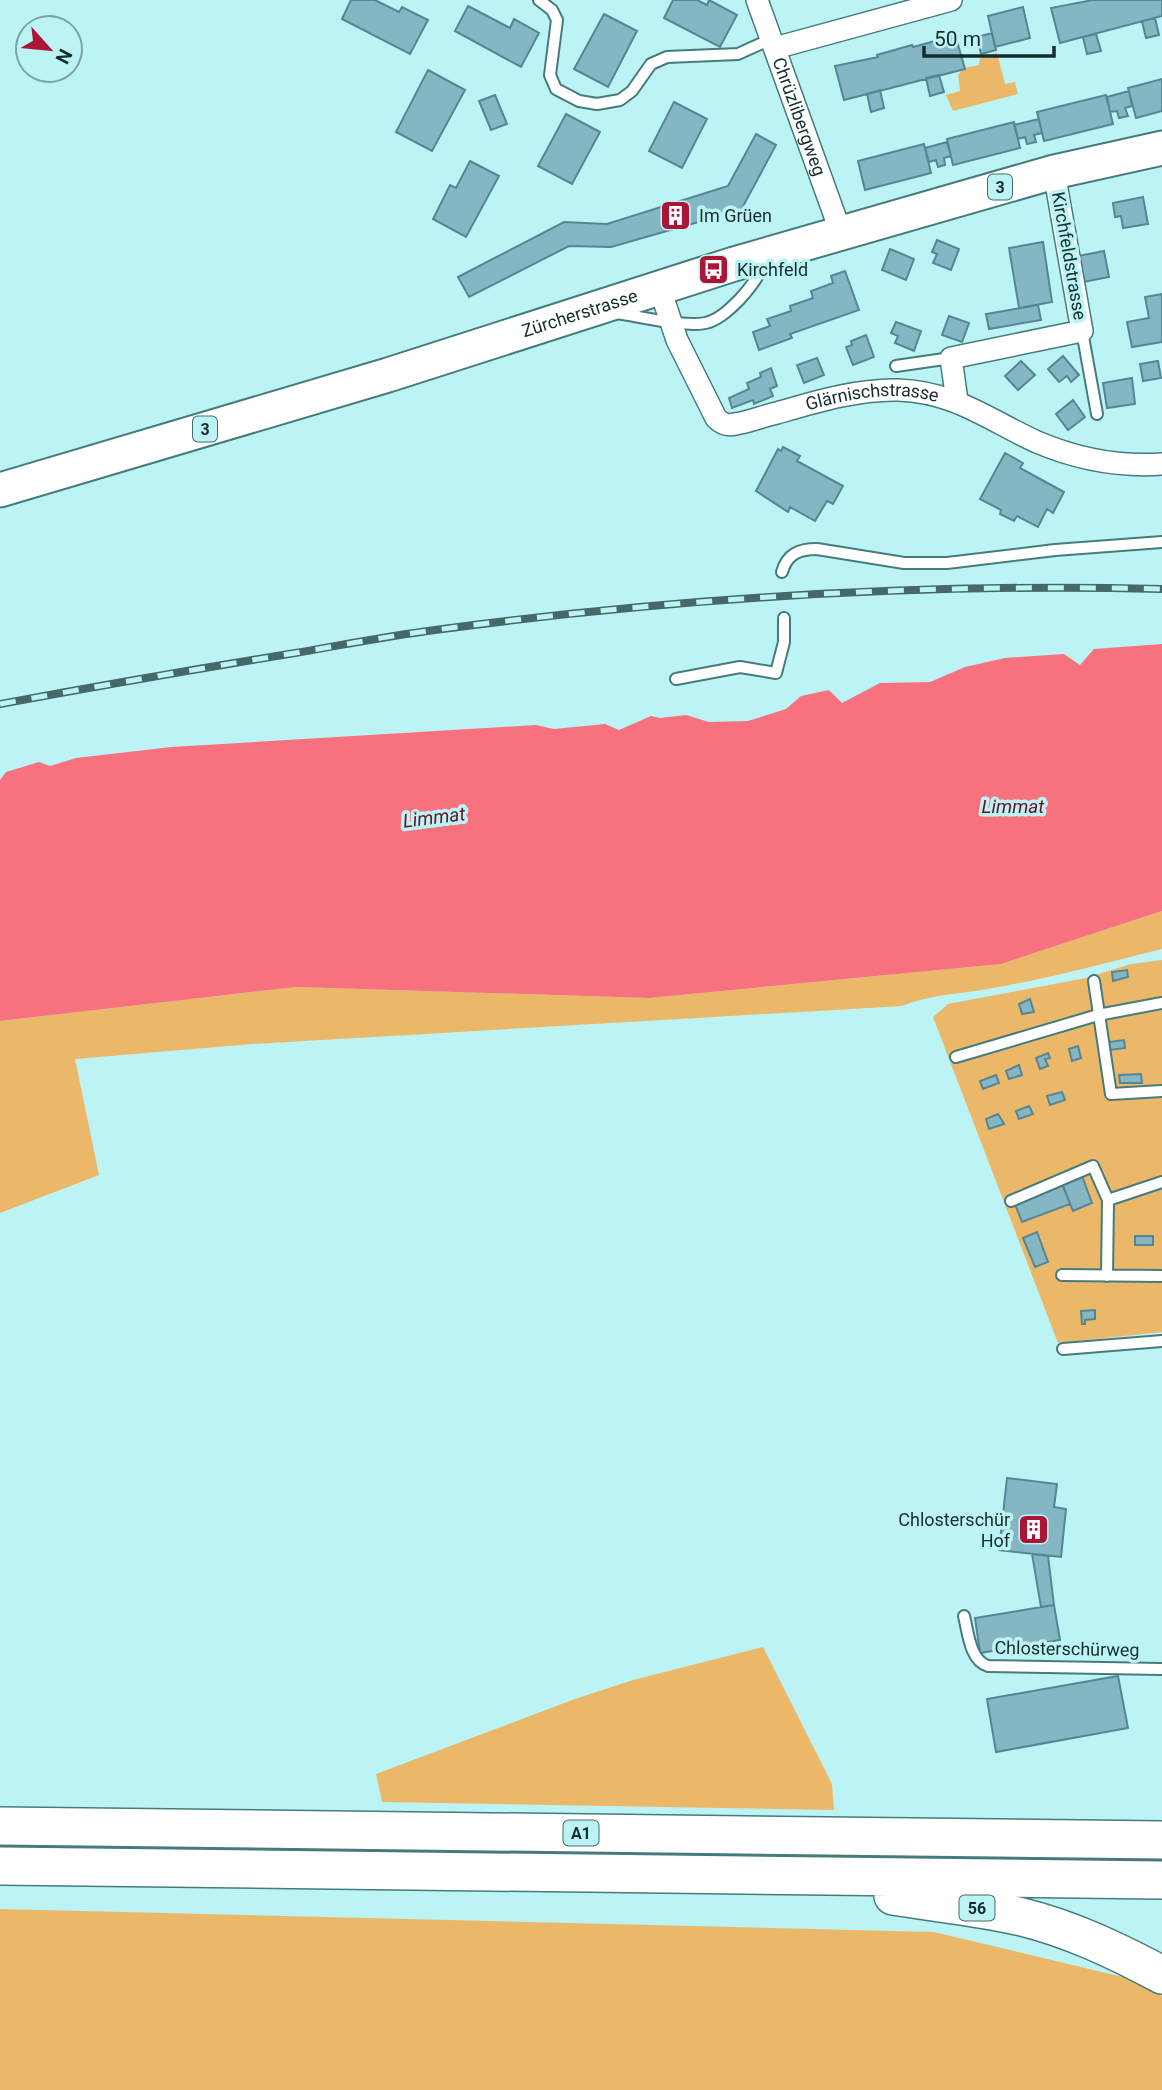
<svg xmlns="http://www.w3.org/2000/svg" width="1162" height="2090" font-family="Roboto,sans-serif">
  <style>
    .green { fill: #ebb869 }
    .water { fill: #f7727e }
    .building { fill: #84b6c4; stroke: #558694; stroke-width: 2 }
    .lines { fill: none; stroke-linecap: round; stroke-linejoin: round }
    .service-casing { stroke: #467b7c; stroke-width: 14 }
    .minor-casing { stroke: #467b7c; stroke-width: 24 }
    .primary-casing { stroke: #467b7c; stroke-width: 37 }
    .motorway-casing { stroke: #467b7c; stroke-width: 40 }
    .service { stroke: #fff; stroke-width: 10 }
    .minor { stroke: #fff; stroke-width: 21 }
    .primary { stroke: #fff; stroke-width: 33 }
    .motorway { stroke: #fff; stroke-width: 37 }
    .rail-casing { stroke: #476868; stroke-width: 8 }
    .rail { stroke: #bcf4f5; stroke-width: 5; stroke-dasharray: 16; stroke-linecap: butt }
    .labels { text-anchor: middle; stroke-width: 7; stroke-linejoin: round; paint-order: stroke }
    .shield { fill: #bcf4f5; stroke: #486969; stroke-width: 2 }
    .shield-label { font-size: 16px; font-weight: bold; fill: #162d2d }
    .street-label { font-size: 18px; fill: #162d2d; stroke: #bcf4f5 }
    .poi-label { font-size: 18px; fill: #162d2d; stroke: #bcf4f5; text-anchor: start }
    .water-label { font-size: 19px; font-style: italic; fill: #651120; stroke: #bcf4f5 }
  </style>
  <rect width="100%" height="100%" fill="#bcf4f5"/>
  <path class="green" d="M997 53 1005 84 1015 82 1018 94 953 111 946 95 960 91 958 75 964 68 979 65 980 58Z
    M1162 911V949C1106 963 1050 978 993 988 962 994 931 994 902 1006L252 1044 75 1059 99 1175 0 1213V1021L296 987 649 998 1001 964Z
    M1162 960V1332L1058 1343 933 1017 948 1004 1086 978 1131 964Z
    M763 1647 832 1784 834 1810 382 1802 376 1774 575 1699 633 1680Z
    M0 1909 934 1932 1127 1978 1162 1996V2090H0Z"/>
  <path class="water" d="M1162 644V911L1001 964 649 998 296 987 0 1021V780L6 772 39 762 50 766 76 758 171 747 536 725 554 729 605 724 619 730 651 716 660 718 686 715 709 722 748 721 786 709 801 696 829 690 842 703 880 683 930 682 965 667 1005 658 1064 654 1080 665 1094 649Z"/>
  <path class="building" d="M351 0H375L399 12 402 7 428 20 410 54 342 19Z
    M673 0H697L707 5 709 0 737 15 720 47 664 18Z
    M1093 0H1162V16L1060 43 1051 8Z
    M468 6 510 28 514 19 539 33 521 67 455 31Z
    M1023 7 1030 38 995 47 988 16Z
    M604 14 637 31 608 87 574 69Z
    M1155 18 1159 35 1146 38 1142 21Z
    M992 33 996 50 981 54 977 37Z
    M955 34 965 69 844 100 835 66 878 57 877 55 912 45 913 47 935 41V39Z
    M1096 34 1101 51 1087 54 1083 37Z
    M428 70 465 90 432 151 396 132Z
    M939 75 944 92 930 96 926 78Z
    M1162 79V111L1136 118 1128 88Z
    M880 90 884 108 871 112 867 94Z
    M1129 91 1132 106 1125 108 1128 116 1119 118 1117 111 1110 112 1107 97Z
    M495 95 507 124 491 130 479 101Z
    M1106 95 1113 124 1044 141 1037 112Z
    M674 102 707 119 682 168 649 151Z
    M566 114 600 132 572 184 538 166Z
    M1039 119 1042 133 1034 135 1036 142 1027 144 1025 137 1018 139 1014 125Z
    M1014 122 1020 148 953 165 947 139Z
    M756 134 776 145 741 210 611 247 569 246 469 297 458 277 564 222 607 224 728 186Z
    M947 142 951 156 944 158 945 165 938 167 936 160 929 162 925 148Z
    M924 144 931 173 865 190 858 161Z
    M470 161 499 176 466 237 433 219 450 185 456 188Z
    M1143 197 1148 224 1123 228 1121 216 1115 217 1113 203Z
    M937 240 959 249 951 270 933 263 937 254 932 252Z
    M1043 242 1052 302 1019 308 1009 248Z
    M890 249 914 259 906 280 882 270Z
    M1104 251 1109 277 1083 282 1078 256Z
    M845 271 859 310 790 334 792 338 759 350 753 332 770 326 767 319 791 311 790 306 813 298 811 291 833 283 831 276Z
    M1162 294V342L1132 347 1127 322 1149 318 1145 297Z
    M1038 305 1041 320 989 329 986 314Z
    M949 316 969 323 962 342 942 335Z
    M896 322 921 331 914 351 895 343 898 336 891 333Z
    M866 335 874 357 853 365 846 347 852 345 851 341Z
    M1063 356 1079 375 1071 382 1067 376 1059 382 1048 369Z
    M817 358 824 375 804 383 797 365Z
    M1021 361 1035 375 1018 390 1005 376Z
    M1158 361 1161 378 1143 381 1140 364Z
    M771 368 777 386 770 389 773 396 754 404 753 400 732 408 729 398 749 389 747 383 761 377 760 373Z
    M1132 378 1135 404 1107 408 1103 383Z
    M1073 400 1085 417 1068 430 1056 414Z
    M783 447 800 456 797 461 843 486 833 504 827 501 815 521 790 507 788 512 756 491 778 449 781 451Z
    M1005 453 1023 463 1020 468 1064 492 1053 513 1047 509 1038 527 1017 516 1014 521 1000 514 1001 510 980 499Z
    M1127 970 1128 977 1113 981 1112 972Z
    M1030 999 1034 1012 1022 1014 1019 1004Z
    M1124 1040 1125 1048 1110 1050 1109 1042Z
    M1078 1046 1081 1058 1072 1061 1069 1049Z
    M1048 1053 1050 1058 1045 1059 1048 1066 1040 1069 1036 1058Z
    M1019 1065 1022 1075 1009 1079 1006 1071Z
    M1141 1074 1142 1083H1120L1119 1075Z
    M996 1075 999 1083 983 1089 980 1081Z
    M1062 1092 1065 1100 1050 1105 1047 1096Z
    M1029 1106 1033 1114 1019 1119 1016 1111Z
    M998 1114 1004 1124 989 1129 986 1119Z
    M1082 1176 1092 1203 1073 1211 1062 1184Z
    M1063 1185 1070 1204 1022 1222 1015 1204Z
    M1037 1232 1048 1262 1035 1267 1023 1238Z
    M1135 1236H1153V1245H1135Z
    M1095 1310V1319L1085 1320V1324H1082L1081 1311Z
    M1007 1478 1057 1484 1054 1507 1066 1509 1061 1557 999 1550Z
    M1032 1554 1048 1556 1054 1605 1041 1607Z
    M1054 1605 1060 1640 980 1653 975 1618Z
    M1118 1676 1128 1728 996 1752 987 1699Z"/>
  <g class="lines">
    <defs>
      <path id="service" d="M539 0 552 10 557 20 550 75 556 89 579 101 597 104 620 100 632 91 651 64 667 57 738 54 771 39
        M617 313C638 316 691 329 709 322 721 318 731 308 740 299 750 288 759 277 764 263
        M1082 331 1097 414
        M896 366 951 358
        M782 572C787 554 799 549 817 549L904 563H947L1055 550 1162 542
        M676 679 740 667 776 673 784 642V618
        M1094 981 1111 1094 1162 1091
        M956 1057 1098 1015 1162 1003
        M1011 1201 1093 1166 1108 1200 1162 1182
        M1062 1275 1162 1276
        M1107 1276 1108 1200
        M1063 1349 1162 1341
        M964 1616C968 1632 970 1661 988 1666L1162 1669"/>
      <g id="minor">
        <path id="s1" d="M757 0 841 233"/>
        <path d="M775 48 951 0"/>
        <path id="s2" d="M659 286 677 340 716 418C722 424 727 426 735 424 749 422 763 416 777 413 815 402 857 389 898 390 955 392 987 419 1037 442 1077 459 1119 467 1162 464"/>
        <path d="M957 401 951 358 1082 331 1054 172"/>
      </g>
      <g id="primary">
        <path id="s3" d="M0 490 388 375 734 264 1054 172 1162 148"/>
      </g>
      <path id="motorway" d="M0 1826 1162 1840
        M0 1866 1162 1880
        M893 1896C936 1903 979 1907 1022 1917 1071 1929 1117 1951 1162 1975"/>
    </defs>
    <use href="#service" class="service-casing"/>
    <use href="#minor" class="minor-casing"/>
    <use href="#primary" class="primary-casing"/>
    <use href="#motorway" class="motorway-casing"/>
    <use href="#service" class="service"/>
    <use href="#minor" class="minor"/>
    <use href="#primary" class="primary"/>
    <use href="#motorway" class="motorway"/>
    <defs>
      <path id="rail" d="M0 704C98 686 197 669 295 653 342 645 388 636 435 630 676 598 919 583 1162 589"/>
    </defs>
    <use href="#rail" class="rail-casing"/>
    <use href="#rail" class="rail"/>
  </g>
  <defs>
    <symbol id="building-square" viewBox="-11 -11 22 22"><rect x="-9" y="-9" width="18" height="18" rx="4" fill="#ab1538" stroke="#bcf4f5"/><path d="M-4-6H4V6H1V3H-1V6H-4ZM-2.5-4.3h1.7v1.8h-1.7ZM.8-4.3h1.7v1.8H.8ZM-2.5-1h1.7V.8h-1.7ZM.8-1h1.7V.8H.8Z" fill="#fff"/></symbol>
    <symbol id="bus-square" viewBox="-11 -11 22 22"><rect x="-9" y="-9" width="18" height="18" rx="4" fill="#ab1538" stroke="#bcf4f5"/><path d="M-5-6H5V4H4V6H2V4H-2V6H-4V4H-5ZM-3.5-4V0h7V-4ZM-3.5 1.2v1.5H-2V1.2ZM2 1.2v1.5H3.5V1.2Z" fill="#fff"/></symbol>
  </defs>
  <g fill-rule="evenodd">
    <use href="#building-square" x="658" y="198" width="35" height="35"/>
    <use href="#bus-square" x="696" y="252" width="35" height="35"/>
    <use href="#building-square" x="1016" y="1512" width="35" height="35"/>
  </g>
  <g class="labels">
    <g class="shield">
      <rect x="988" y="174.5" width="24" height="25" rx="5"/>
      <rect x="193" y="416.5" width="24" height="25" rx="5"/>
      <rect x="563.5" y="1820.5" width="35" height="25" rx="5"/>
      <rect x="959.5" y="1895.5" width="35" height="25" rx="5"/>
    </g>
    <g class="shield-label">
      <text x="1000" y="193">3</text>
      <text x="205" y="435">3</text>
      <text x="581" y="1839">A1</text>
      <text x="977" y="1914">56</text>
    </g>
    <g class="street-label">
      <text dy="6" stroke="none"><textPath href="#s1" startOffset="124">Chrüzlibergweg</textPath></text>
      <text transform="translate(1069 256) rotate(80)" y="6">Kirchfeldstrasse</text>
      <text dy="6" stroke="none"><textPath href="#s3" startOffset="606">Zürcherstrasse</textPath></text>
      <text dy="6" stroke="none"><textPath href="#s2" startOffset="306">Glärnischstrasse</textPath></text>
      <text transform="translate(1067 1649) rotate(1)" y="6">Chlosterschürweg</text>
    </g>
    <g class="poi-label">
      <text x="699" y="222">Im Grüen</text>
      <text x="737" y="276">Kirchfeld</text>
      <text x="1010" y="1526" text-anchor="end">Chlosterschür<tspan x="1010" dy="21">Hof</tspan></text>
    </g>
    <g class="water-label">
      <text x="1013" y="813">Limmat</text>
      <text transform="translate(434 817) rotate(-7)" y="7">Limmat</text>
    </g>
  </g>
  <g transform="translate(49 49) rotate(117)"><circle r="33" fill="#bcf4f5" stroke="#7aa4a5" stroke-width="2"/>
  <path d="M0-5L12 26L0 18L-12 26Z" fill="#ab1538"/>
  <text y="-10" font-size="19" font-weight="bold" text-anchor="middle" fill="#162d2d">N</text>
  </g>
  <path d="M924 46v10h130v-10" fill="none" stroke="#162d2d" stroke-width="3.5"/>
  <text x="934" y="46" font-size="21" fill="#162d2d" stroke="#bcf4f5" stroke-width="5" paint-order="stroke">50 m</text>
</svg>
